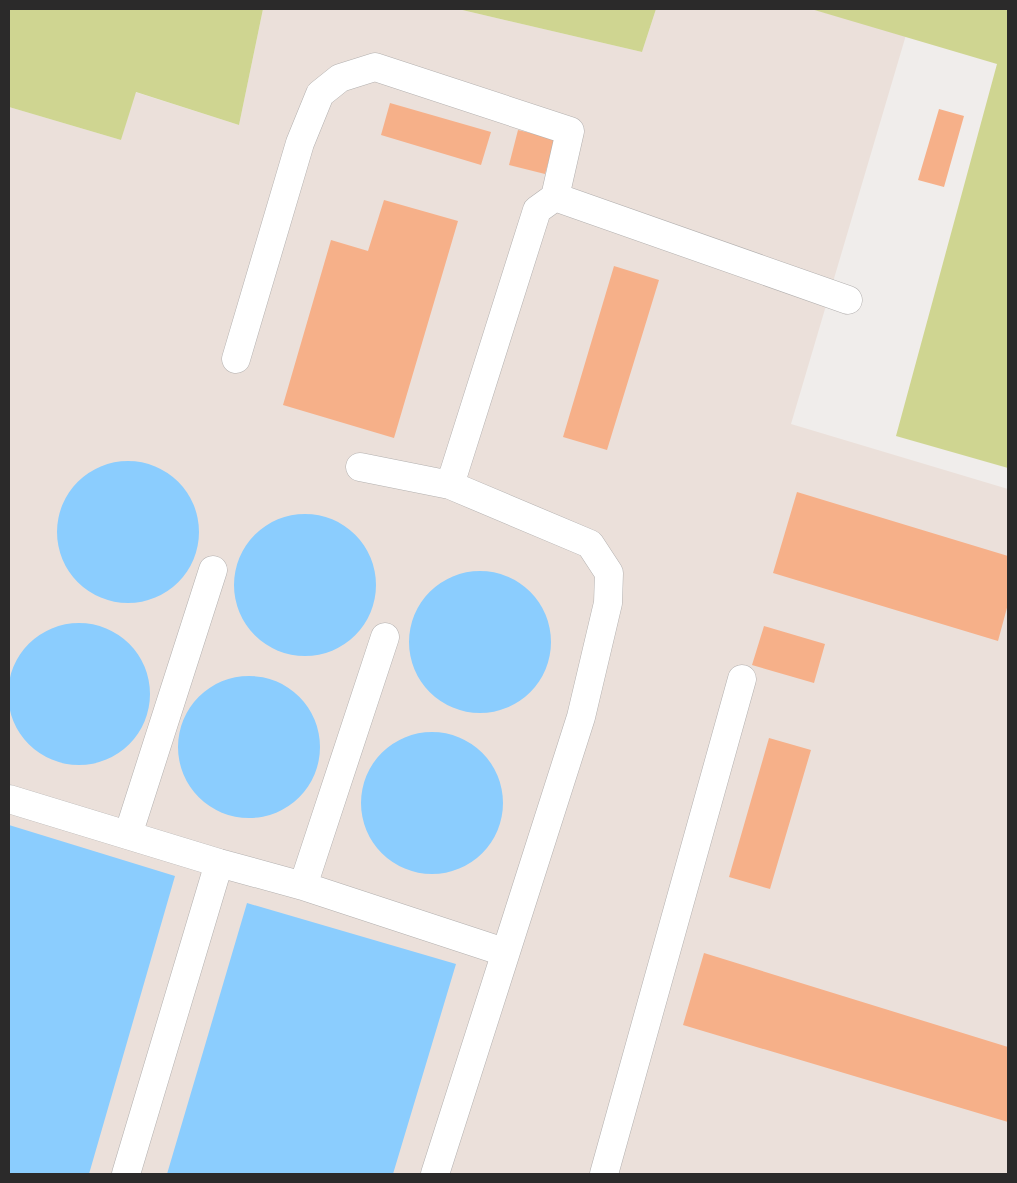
<svg xmlns="http://www.w3.org/2000/svg" width="1017" height="1183" font-family="'Nunito Sans',sans-serif">
  <style>
    .built { fill: #ebe0da }
    .green { fill: #cfd591 }
    .water { fill: #8bcdfe }
    .building { fill: #f6b089 }
    .lines { fill: none; stroke-linecap: round; stroke-linejoin: round }
    .minor-casing { stroke: #b3b0af; stroke-width: 29 }
    .minor { stroke: #fff; stroke-width: 28 }
  </style>
  <rect width="100%" height="100%" fill="#f0edeb"/>
  <path class="built" d="M263 9H458L642 52 656 9H811L906 35 791 424 1008 489V1174H9V107L121 140 135 92 239 125Z"/>
  <path class="green" d="M9 9H263L239 125 136 92 121 140 9 107Z
    M458 9H656L642 52Z
    M811 9H1008V468L896 436 997 64Z"/>
  <path class="water" d="M57 532a71 71 0 1 1 142 0a71 71 0 1 1-142 0Z
    M234 585a71 71 0 1 1 142 0a71 71 0 1 1-142 0Z
    M409 642a71 71 0 1 1 142 0a71 71 0 1 1-142 0Z
    M8 694a71 71 0 1 1 142 0a71 71 0 1 1-142 0Z
    M178 747a71 71 0 1 1 142 0a71 71 0 1 1-142 0Z
    M361 803a71 71 0 1 1 142 0a71 71 0 1 1-142 0Z
    M9 825 175 876 89 1174H9Z
    M247 903 456 964 393 1174H167Z"/>
  <path class="building" d="M390 103 491 132 481 165 381 135Z
    M939 109 964 116 944 187 918 180Z
    M518 130 555 139 545 174 509 165Z
    M384 200 458 221 394 438 283 405 331 240 368 251Z
    M614 266 659 280 607 450 563 437Z
    M797 492 1008 556V604L998 641 773 573Z
    M764 626 825 644 814 683 752 665Z
    M769 738 811 750 770 889 729 877Z
    M704 953 1008 1047V1122L683 1025Z"/>
  <g class="lines">
    <defs>
      <path id="minor" d="M555 197 848 300
        M236 359 300 143 320 94 340 78 375 67 570 131 555 197 537 210 450 485
        M360 467 450 485 590 544 609 573 608 603 581 717 435 1174
        M385 637 303 886 504 952
        M9 799 219 863 303 886
        M128 835 213 570
        M126 1174 219 863
        M604 1174 742 679"/>
    </defs>
    <use href="#minor" class="minor-casing"/>
    <use href="#minor" class="minor"/>
  </g>
  <rect width="1017" height="1183" fill="none" stroke="#2b2a2a" stroke-width="20"/>
</svg>
